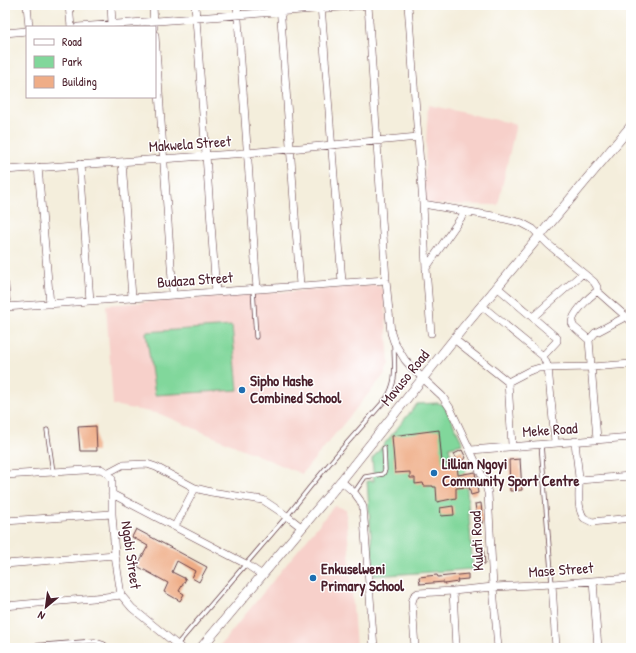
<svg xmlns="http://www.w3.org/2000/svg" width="636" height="653" font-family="'Patrick Hand',sans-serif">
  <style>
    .built { fill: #f7d0ca }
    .green { fill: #81d79b; stroke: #667b63 }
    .building { fill: #efad87 }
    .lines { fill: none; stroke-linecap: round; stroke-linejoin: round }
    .service-casing { stroke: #643e46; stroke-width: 5 }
    .minor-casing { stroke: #643e46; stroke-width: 8 }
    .tertiary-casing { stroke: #643e46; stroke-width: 10 }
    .service { stroke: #fff; stroke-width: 3.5 }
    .minor { stroke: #fff; stroke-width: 7 }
    .tertiary { stroke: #fff; stroke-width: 9 }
    .poi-dot { fill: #1f6fb2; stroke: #fff; stroke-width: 1.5 }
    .labels { text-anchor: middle; stroke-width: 3; stroke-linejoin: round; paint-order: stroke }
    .street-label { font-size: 15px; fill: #4a1f2b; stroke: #fff }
    .poi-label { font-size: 15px; font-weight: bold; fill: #4a1f2b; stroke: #fff; text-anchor: start }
  </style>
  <rect width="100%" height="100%" fill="#fff"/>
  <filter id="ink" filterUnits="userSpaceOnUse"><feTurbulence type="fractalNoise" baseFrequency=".025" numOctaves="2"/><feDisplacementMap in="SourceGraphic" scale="8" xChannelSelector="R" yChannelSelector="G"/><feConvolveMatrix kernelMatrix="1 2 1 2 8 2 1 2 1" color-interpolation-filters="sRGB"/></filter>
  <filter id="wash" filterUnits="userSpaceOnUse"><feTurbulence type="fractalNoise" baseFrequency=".012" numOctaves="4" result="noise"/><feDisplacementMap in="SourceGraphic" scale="16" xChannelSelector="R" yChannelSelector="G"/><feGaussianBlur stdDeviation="0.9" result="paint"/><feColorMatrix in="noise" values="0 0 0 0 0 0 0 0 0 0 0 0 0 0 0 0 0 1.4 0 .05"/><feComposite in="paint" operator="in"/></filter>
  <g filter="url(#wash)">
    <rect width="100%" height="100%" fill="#f4eedc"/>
    <path class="built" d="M428 105 516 124 498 205 423 204Z
      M377 285 384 290 389 364 384 375 302 474 160 414 113 405 106 305Z
      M334 506 346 509 356 648H218Z"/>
    <path class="green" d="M232 326 238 390 155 395 146 332Z
      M438 403 444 405 463 444 449 447 452 461 465 463 473 569 374 576 367 481H374L372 459 417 404Z"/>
    <g id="blocks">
      <path class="building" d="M96 426 97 451H80L78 427Z
        M439 430 442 463 446 462V465L457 464 458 475 475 472 478 493 471 495 469 487 456 488V498L437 502 436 487H433V486H424L423 483 415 484V478H410V472L395 473 392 436Z
        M462 450 466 458 458 462 454 454Z
        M520 459 522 490 510 491 509 460Z
        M481 503 483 523H478L475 504Z
        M453 506 454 515 441 516 440 508Z
        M136 529 207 567 199 582 192 578 195 571 177 561 172 572 186 579 179 591 184 594 180 601 164 592 168 583 137 566 148 546 132 537Z
        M477 544H483L485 564H479Z
        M468 574V579L457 580 458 582 444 584V582L420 584 419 577 437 575 438 577Z"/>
    </g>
  </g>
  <g filter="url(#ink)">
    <use href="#blocks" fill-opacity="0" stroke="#643e46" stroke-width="1"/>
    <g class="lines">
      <defs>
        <path id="service" d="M253 289 256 337
          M47 430 53 472
          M541 444 552 584
          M354 493 365 477 383 474 385 470 384 448
          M5 648 95 641 104 644 108 648
          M174 648 287 516 310 487 340 451 386 399C398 381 394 366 394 345"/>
        <path id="minor" d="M27 5 29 27
          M69 5 71 27
          M111 5 112 24
          M153 5 154 27
          M195 5 216 292
          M237 5 257 289
          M280 5 300 285
          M321 5 342 282
          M368 5 386 280 391 333 394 342 405 360 413 369 442 396 450 408 485 482 488 493 493 587 498 648
          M408 5 423 204 426 268 431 333
          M78 27 368 5
          M5 33 27 31
          M155 35 173 294
          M122 162 132 297
          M80 164 90 301
          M38 167 50 304
          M5 170 247 153 418 137
          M423 204 493 216 522 223 533 229 549 245 594 282 597 287V291L631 321
          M426 268 465 212
          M5 285 7 307
          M497 287 557 338V341L543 356
          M482 306 538 352 543 356 548 367 555 442
          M5 307 386 280
          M533 317 583 273
          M454 339 508 382 512 445
          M589 340 595 333 627 316
          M508 382 529 371 539 368 592 367 631 364
          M597 439 589 340 574 327 572 323C572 314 589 297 597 291
          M575 441C576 454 578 466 579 478 580 491 576 507 584 518L592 522 631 518
          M471 450 631 437
          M107 473 122 465 147 464 156 467 195 488 211 492 263 500 287 516 301 527
          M5 475 101 469 107 473 112 479V514L115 555 121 595 132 608 181 648
          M579 480 631 476
          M341 481C350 489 359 495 363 507L374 648
          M112 494 246 564 262 575
          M5 521 112 514
          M175 526 195 488
          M5 564 115 555
          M593 581 598 648
          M552 584 556 648
          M453 591 456 648
          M5 606 105 597 121 595
          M415 648 412 602 414 596 418 593 453 591 493 587 552 584 631 578"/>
        <path id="tertiary" d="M201 648 341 481 454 339 631 126"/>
      </defs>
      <use href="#service" class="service-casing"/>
      <use href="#minor" class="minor-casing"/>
      <use href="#tertiary" class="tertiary-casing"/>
      <use href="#service" class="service"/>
      <use href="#minor" class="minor"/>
      <use href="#tertiary" class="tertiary"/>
    </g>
  </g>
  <g class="poi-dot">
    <circle cx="242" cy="390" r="4"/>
    <circle cx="434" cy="473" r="4"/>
    <circle cx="313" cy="578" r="4"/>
  </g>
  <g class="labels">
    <g class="street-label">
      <text transform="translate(190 144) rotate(-4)" y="5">Makwela Street</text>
      <text transform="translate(195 280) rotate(-4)" y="5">Budaza Street</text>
      <text transform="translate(405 378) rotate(-51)" y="5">Mavuso Road</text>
      <text transform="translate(550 430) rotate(-4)" y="5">Meke Road</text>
      <text transform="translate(477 541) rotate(-93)" y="5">Kulati Road</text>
      <text transform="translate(131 555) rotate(82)" y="5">Ngabi Street</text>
      <text transform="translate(561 570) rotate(-4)" y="5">Mase Street</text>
    </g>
    <g class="poi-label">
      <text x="250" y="386">Sipho Hashe<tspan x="250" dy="17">Combined School</tspan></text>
      <text x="442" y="469">Lillian Ngoyi<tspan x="442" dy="17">Community Sport Centre</tspan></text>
      <text x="321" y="574">Enkuselweni<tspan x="321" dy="17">Primary School</tspan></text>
    </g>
  </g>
  <rect width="636" height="653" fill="none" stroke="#fff" stroke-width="20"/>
  <rect x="26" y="26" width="130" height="72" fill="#ffffff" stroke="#b7a5aa"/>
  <rect x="34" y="39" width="20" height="6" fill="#ffffff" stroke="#b7a5aa"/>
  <text x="62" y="46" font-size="12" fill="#4a1f2b">Road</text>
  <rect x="34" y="56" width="20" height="12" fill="#81d79b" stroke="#b7a5aa"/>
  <text x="62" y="66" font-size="12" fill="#4a1f2b">Park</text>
  <rect x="34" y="76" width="20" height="12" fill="#efad87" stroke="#b7a5aa"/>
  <text x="62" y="86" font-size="12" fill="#4a1f2b">Building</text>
  <g transform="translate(46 607) rotate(209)" stroke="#ffffff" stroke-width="3" paint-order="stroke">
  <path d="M0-3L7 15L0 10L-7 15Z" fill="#4a1f2b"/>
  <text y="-6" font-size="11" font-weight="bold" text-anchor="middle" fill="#4a1f2b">N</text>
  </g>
</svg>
